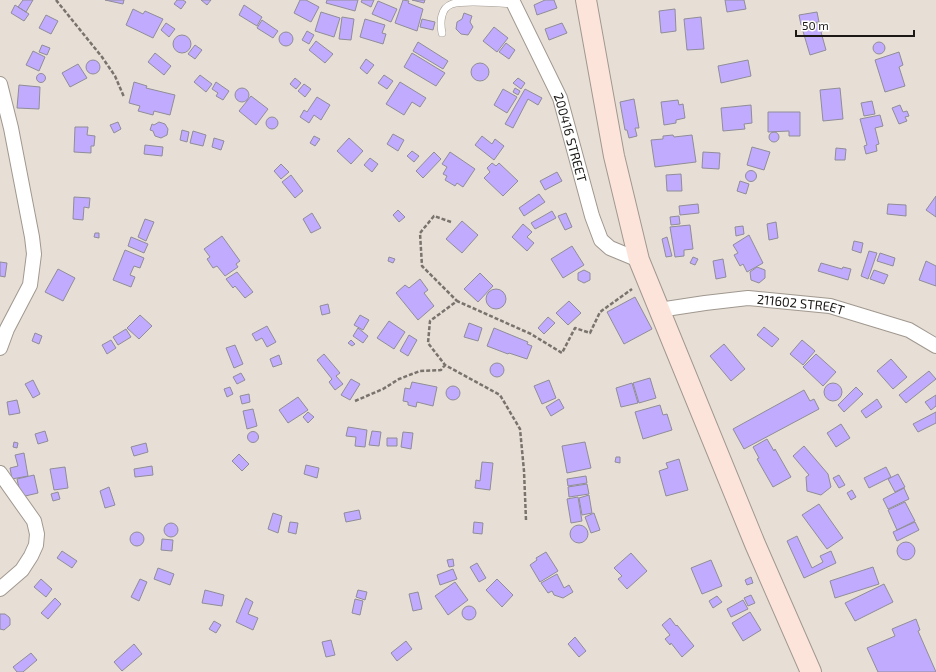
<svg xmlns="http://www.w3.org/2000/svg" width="936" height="672" font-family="'Exo 2',sans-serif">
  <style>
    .building { fill: #c1abfe; stroke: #8f8d98 }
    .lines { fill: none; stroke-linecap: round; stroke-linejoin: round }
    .lane-casing { stroke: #a0988f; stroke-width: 8 }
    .street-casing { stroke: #a0988f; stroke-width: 16 }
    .secondary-casing { stroke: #a0988f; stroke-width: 22 }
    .path { stroke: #79736e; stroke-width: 2.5; stroke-dasharray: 4 2; stroke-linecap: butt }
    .lane { stroke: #fff; stroke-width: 7 }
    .street { stroke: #fff; stroke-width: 14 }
    .secondary { stroke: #fde4db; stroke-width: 20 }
    .labels { text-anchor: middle; stroke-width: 3; stroke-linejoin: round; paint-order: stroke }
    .street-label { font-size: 13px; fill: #1b1815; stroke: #fff }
  </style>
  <rect width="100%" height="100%" fill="#e7ded5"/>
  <path class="building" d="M23 0H33L26 12 18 7Z
    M105 0H124L123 4Z
    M177 0H183L186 2 181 9 174 4Z
    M201 0H211L207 5Z
    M300 0H306L319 7 311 22 294 13Z
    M327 0H358L355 11 326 3Z
    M362 0H374L371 7 361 2Z
    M403 0 409 1 408 3 423 9 417 31 395 23Z
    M412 0H425L424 3Z
    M545 0H554L557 8 537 15 534 5Z
    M725 0H744L746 9 727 12Z
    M378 1 397 9 391 22 372 14Z
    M15 5 29 14 24 21 11 13Z
    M244 5 262 17 257 26 239 15Z
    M133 9 143 14 145 11 163 19 153 38 126 25Z
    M675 9 676 31 661 33 659 11Z
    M321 12 340 18 334 37 315 31Z
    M817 12 819 22 801 25 799 15Z
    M464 13 472 16 470 22 473 27 468 35 461 34 456 29 457 22 462 19Z
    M46 15 58 21 51 34 39 28Z
    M342 17 354 19 351 40 339 39Z
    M701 17 704 49 687 50 684 19Z
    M365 19 385 25 382 33 386 34 383 44 360 37Z
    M422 19 435 22 433 30 420 27Z
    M262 20 278 31 273 38 257 28Z
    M166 23 175 29 169 37 161 30Z
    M562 23 567 33 549 40 545 29Z
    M820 23 823 31 821 32 826 50 810 55 802 28Z
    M494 27 508 38 497 52 483 41Z
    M307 31 314 35 309 44 302 40Z
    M279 39a7 7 0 1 1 14 0a7 7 0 1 1-14 0Z
    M173 44a9 9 0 1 1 18 0a9 9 0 1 1-18 0Z
    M316 41 333 54 325 63 309 50Z
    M873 48a6 6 0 1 1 12 0a6 6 0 1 1-12 0Z
    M418 42 448 61 443 69 413 51Z
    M506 43 515 50 509 59 499 52Z
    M42 45 50 48 47 55 39 52Z
    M195 45 202 50 195 59 188 54Z
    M33 51 45 57 39 71 26 65Z
    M899 52 903 65 899 67 905 86 885 92 875 60Z
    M155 53 171 66 164 75 148 62Z
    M412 53 445 73 436 86 404 67Z
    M366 59 374 65 367 74 360 68Z
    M748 60 751 76 721 83 718 66Z
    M86 67a7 7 0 1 1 14 0a7 7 0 1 1-14 0Z
    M471 72a9 9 0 1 1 18 0a9 9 0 1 1-18 0Z
    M78 64 87 78 70 87 62 73Z
    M36.5 78a4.5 4.5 0 1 1 9 0a4.5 4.5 0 1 1-9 0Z
    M200 75 212 84 206 92 194 82Z
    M384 75 393 81 387 89 378 83Z
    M295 78 301 83 296 89 290 84Z
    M518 78 525 83 521 89 513 83Z
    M134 82 147 86 146 88 175 95 170 115 154 111 153 115 138 111 140 106 129 103Z
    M216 82 229 91 223 100 216 96 218 93 212 89Z
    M400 82 426 98 420 107 412 102 404 115 386 104Z
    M304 84 311 89 305 97 298 91Z
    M19 85 40 87 39 109 17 108Z
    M515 88 520 91 518 95 513 92Z
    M840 88 843 119 823 121 820 90Z
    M235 95a7 7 0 1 1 14 0a7 7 0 1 1-14 0Z
    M503 89 517 97 507 113 494 105Z
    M525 89 542 98 538 105 528 99 513 128 505 124Z
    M251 96 268 109 256 125 239 111Z
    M317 97 330 105 321 120 314 115 309 123 300 117 304 110 307 112Z
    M634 99 639 128H635L637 136 629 138 627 130H625L620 102Z
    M678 100 679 105 683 104 685 118 676 120V123L664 125 661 102Z
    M872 101 875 114 864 116 861 103Z
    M751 105 752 123 744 124 745 129 723 131 721 108Z
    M900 105 903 112 907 111 909 116 905 117 907 121 899 124 892 108Z
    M768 112H800V136H789V131L768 132Z
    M880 115 883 126 875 128 879 144 876 145 877 151 866 154 864 146 867 145 860 119Z
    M266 123a6 6 0 1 1 12 0a6 6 0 1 1-12 0Z
    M118 122 121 129 114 133 110 125Z
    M159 122 165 124 168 129 167 135 161 138 155 136 153 131 150 130 152 124 154 125Z
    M75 127H88L87 135 95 136 94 146H91V153L74 152Z
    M182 130 189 132 187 142 180 140Z
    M193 131 206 135 203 146 190 143Z
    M769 137a5 5 0 1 1 10 0a5 5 0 1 1-10 0Z
    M393 134 404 140 398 151 387 144Z
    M673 135 674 137 692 135 696 162 655 167 651 140 663 139V136Z
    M314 136 320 139 315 146 310 143Z
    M482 136 492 144 495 139 504 146 494 160 475 145Z
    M214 138 224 141 221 150 212 147Z
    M349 138 363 151 351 164 337 151Z
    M145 145 163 147 162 156 144 154Z
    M752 147 770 152 764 170 747 165Z
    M836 148 846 149 845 160H835Z
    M412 151 419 156 414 162 407 156Z
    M434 152 441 159 423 178 416 171Z
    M450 152 475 169 463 187 457 183 455 186 445 180 447 176 443 174 447 167 442 164Z
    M703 152 720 153 719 169 702 168Z
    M370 158 378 164 372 172 364 165Z
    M492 163 496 166 499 163 518 181 503 196 484 178 490 172 487 168Z
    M281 164 289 172 281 179 274 171Z
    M745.5 176a5.5 5.5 0 1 1 11 0a5.5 5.5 0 1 1-11 0Z
    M557 172 562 181 545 190 540 181Z
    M681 174 682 191H667L666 175Z
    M291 175 303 191 295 198 282 182Z
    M740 181 749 184 746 194 737 191Z
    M539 194 545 202 524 216 519 208Z
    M936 196V217L926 210Z
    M74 197 90 198 89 208 84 207 83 220 73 219Z
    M698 204 699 213 680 215 679 206Z
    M888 204 906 205V216L887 214Z
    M398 210 405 217 399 222 393 215Z
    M552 211 556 218 535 229 531 223Z
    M312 213 321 228 311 233 303 219Z
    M566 213 572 227 565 230 558 216Z
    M679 216 680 224 671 225 670 217Z
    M145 219 154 222 146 241 138 237Z
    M462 221 478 235 462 253 446 239Z
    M776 222 778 238 769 240 767 224Z
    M523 224 532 232 527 237 534 243 527 251 512 237Z
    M690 225 693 249 684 250V256L675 257 670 227Z
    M743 226 744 234 736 236 735 227Z
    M95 233H99V238L94 237Z
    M749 235 763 263 747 272 743 264 740 266 734 255 738 253 733 245Z
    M222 236 240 261 236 264 238 267 225 276 217 266 213 268 207 259 210 257 204 249Z
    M131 237 148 244 144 253 128 246Z
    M667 237 672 256 666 257 662 239Z
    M854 241 863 243 861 253 852 250Z
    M572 246 584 265 563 278 551 259Z
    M125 250 144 258 140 268 134 266 130 275 135 277 131 287 113 280Z
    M869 251 877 253 868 279 861 276Z
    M880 253 895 258 893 266 877 261Z
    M389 257 395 259 393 263 388 261Z
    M693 257 698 259 695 265 690 263Z
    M723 259 726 277 716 279 713 261Z
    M926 261 936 266V286L919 280Z
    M0 262 7 263 5 277 0 276Z
    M821 263 842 269 843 267 851 269 848 280 818 271Z
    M757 267 765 270V278L759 283 751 280 750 272Z
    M58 269 75 278 63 301 45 292Z
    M584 270 590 273V280L584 283 578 280V273Z
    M874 270 888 275 884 284 870 279Z
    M237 272 253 292 245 298 235 286 233 288 226 279Z
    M480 273 493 286 478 302 464 289Z
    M420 279 428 290 424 293 434 306 418 320 396 293 405 285 409 288Z
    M486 299a10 10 0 1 1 20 0a10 10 0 1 1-20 0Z
    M635 297 652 329 624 344 607 312Z
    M569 301 581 313 568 325 556 313Z
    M328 304 330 313 322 315 320 306Z
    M140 315 152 326 139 339 127 328Z
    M360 315 369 320 363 330 354 325Z
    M548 317 555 323 544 334 538 328Z
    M389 321 405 332 394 349 377 338Z
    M469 323 482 328 478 341 464 337Z
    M267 326 276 342 267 347 262 338 256 341 252 334Z
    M764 327 779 339 772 347 757 335Z
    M358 328 368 336 363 343 353 336Z
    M494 328 528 342 527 344 532 346 527 359 509 353 508 354 487 346Z
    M126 329 131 337 118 345 113 337Z
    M35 333 42 336 39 344 32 341Z
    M409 335 417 340 408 356 400 351Z
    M111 340 116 348 107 354 102 345Z
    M351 340 355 344 352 346 348 343Z
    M802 340 815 351 803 365 790 354Z
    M724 344 745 369 731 381 710 356Z
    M235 345 243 364 234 368 226 348Z
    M324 354 340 373 336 376 343 384 335 390 329 382 332 379 317 360Z
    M816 354 836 372 823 386 803 367Z
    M279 355 282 364 273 367 270 359Z
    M891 359 907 377 893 389 877 371Z
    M490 370a7 7 0 1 1 14 0a7 7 0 1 1-14 0Z
    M929 371 936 379 906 403 899 395Z
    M241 373 245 380 237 384 233 377Z
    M650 378 656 398 639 403 633 383Z
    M351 379 360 384 350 400 341 395Z
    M33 380 40 394 33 398 25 384Z
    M549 380 556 398 542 404 534 386Z
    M412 382 437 387 433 406 417 402 416 407 408 405V402L403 401 405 388 410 389Z
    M824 392a9 9 0 1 1 18 0a9 9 0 1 1-18 0Z
    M632 383 638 403 621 407 616 388Z
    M446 393a7 7 0 1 1 14 0a7 7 0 1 1-14 0Z
    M230 387 233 394 227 397 224 389Z
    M856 387 863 394 844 412 838 405Z
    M804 390 810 401 814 399 819 409 744 449 733 429Z
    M249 394 250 402 242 404 240 396Z
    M936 395V406L931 410 925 402Z
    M298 397 308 410 288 423 279 410Z
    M559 399 564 408 551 416 546 407Z
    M877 399 882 407 866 418 861 411Z
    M17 400 20 413 9 415 7 402Z
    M660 405 663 415 667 414 672 430 643 439 635 412Z
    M253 409 257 426 247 429 243 411Z
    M308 412 314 417 308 423 303 417Z
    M936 412V423L918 432 913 424Z
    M841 424 850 438 836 447 827 433Z
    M348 427 367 430 365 447 355 446 356 437 346 436Z
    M45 431 48 441 38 444 35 434Z
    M372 431 381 432 379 446 369 445Z
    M247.5 437a5.5 5.5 0 1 1 11 0a5.5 5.5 0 1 1-11 0Z
    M403 432 413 433 411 449 401 447Z
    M387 438H397V446H387Z
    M767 439 774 451 775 449 791 477 773 487 757 459 759 458 753 447Z
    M14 442 18 443 17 448 13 447Z
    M585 442 591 468 567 473 562 446Z
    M146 443 148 452 134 456 131 447Z
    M804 446 828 474 831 487 821 495 807 491 806 477 809 475 793 456Z
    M24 453 28 476 12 479 10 468 18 466 15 455Z
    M239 454 249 464 242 471 232 461Z
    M616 457H620V463L615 462Z
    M679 459 688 490 666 496 659 471 668 468 666 463Z
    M482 462 493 463 490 490 475 488 476 480 480 481Z
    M306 465 319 468 317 478 304 474Z
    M152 466 153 475 135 477 134 469Z
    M65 467 68 488 54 490 50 469Z
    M886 467 891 477 869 488 864 478Z
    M898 474 905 487 895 492 888 479Z
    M34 475 38 493 21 497 17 479Z
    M839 475 845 485 839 488 833 478Z
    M586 476 587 483 568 486 567 479Z
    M587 484 589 494 569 497 568 487Z
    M109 487 115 505 105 508 100 491Z
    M904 488 909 499 888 509 883 499Z
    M852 490 856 497 851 500 847 493Z
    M58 492 60 499 53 501 51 494Z
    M589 495 592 513 582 515 579 498Z
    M578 497 582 521 571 523 567 499Z
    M905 502 915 521 897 530 888 510Z
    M819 504 843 538 827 549 802 515Z
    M359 510 361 519 346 522 344 513Z
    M273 513 282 516 278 533 268 529Z
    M594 513 600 530 591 533 585 517Z
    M290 522 298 523 296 534 288 532Z
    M474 522 483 523 482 534 473 533Z
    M915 522 919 530 897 541 893 532Z
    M164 530a7 7 0 1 1 14 0a7 7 0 1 1-14 0Z
    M570 534a9 9 0 1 1 18 0a9 9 0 1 1-18 0Z
    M130 539a7 7 0 1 1 14 0a7 7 0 1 1-14 0Z
    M797 536 812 568 823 562 820 556 831 551 836 563 804 578 787 541Z
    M162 539 173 540 172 551 161 550Z
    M897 551a9 9 0 1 1 18 0a9 9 0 1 1-18 0Z
    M62 551 77 561 72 568 57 558Z
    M546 552 558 571 540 582 530 565 537 560 536 558Z
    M631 553 647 571 627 589 618 579 622 576 614 568Z
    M453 559 454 566 449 567 447 560Z
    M711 560 722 586 702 594 691 568Z
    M477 563 486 578 479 582 470 567Z
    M873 567 879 584 835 598 830 581Z
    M158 568 174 574 170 585 154 579Z
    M453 569 457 579 440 585 437 575Z
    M557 574 564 588 569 585 573 592 563 598 554 595 552 591 548 593 541 583Z
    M751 577 753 583 747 585 745 580Z
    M41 579 52 589 46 597 34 587Z
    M140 579 147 582 139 601 131 597Z
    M497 579 513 595 502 607 486 590Z
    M455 582 468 600 448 615 435 596Z
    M884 584 893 602 855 621 845 603Z
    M205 590 224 595 222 606 202 603Z
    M358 590 367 592 365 600 356 597Z
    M418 592 422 609 413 611 409 594Z
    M751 595 755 603 748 606 744 598Z
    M717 596 722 602 713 608 709 601Z
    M55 598 61 604 48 619 41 613Z
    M246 598 253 602 248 614 258 618 253 630 236 622Z
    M355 599 363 601 360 615 352 613Z
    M743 600 748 609 731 617 727 609Z
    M462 613a7 7 0 1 1 14 0a7 7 0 1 1-14 0Z
    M750 612 761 630 743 641 732 623Z
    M0 614H5L9 617 10 619V625L4 630 0 629Z
    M670 618 676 626 677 625 694 646 682 657 671 643 670 645 665 639 670 635 662 625Z
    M916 619 920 630 918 631 936 672H878L867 648 895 636 892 629Z
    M214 621 221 625 216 633 209 629Z
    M575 637 586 651 579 657 568 644Z
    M331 640 335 655 326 657 322 642Z
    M406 641 412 649 397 661 391 653Z
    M134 644 142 654 122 671 114 662Z
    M31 653 37 660 23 672H17L13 667Z"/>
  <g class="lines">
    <defs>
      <path id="lane" d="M442 33C440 23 440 8 452 4 464 0 500 3 514 4"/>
      <g id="street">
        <path id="s1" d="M512 0 560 98 592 216 601 240 610 248 639 260"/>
        <path d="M0 84 11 128 32 237 34 254 30 285 7 329 0 348"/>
        <path id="s2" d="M659 310 705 303 748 298 830 306 909 330 936 346"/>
        <path d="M0 473 34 521 37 534 36 545 31 556 22 570 0 589"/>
      </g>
      <path id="secondary" d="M586 0 614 156 639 260 755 544 811 672"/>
    </defs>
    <use href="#lane" class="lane-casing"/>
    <use href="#street" class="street-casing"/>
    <use href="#secondary" class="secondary-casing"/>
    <path class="path" d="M56 0 102 57 115 76 124 97
      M451 222 434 216 420 233 422 266 457 301
      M355 401 383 389 399 379 420 371 441 370 445 365
      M526 520 524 471 520 429 500 395 445 365 428 343 430 321 457 301 531 334 562 353 575 328 590 333 600 312 632 289"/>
    <use href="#lane" class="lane"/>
    <use href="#street" class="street"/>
    <use href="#secondary" class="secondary"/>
  </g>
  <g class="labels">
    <g class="street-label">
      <text dy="5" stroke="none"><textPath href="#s1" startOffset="150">200416 STREET</textPath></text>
      <text dy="5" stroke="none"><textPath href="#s2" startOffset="143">211602 STREET</textPath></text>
    </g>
  </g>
  <path d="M796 30v6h118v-6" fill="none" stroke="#1b1815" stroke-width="2"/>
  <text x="802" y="30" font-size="12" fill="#1b1815" stroke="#ffffff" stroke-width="3" paint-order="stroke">50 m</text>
</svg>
